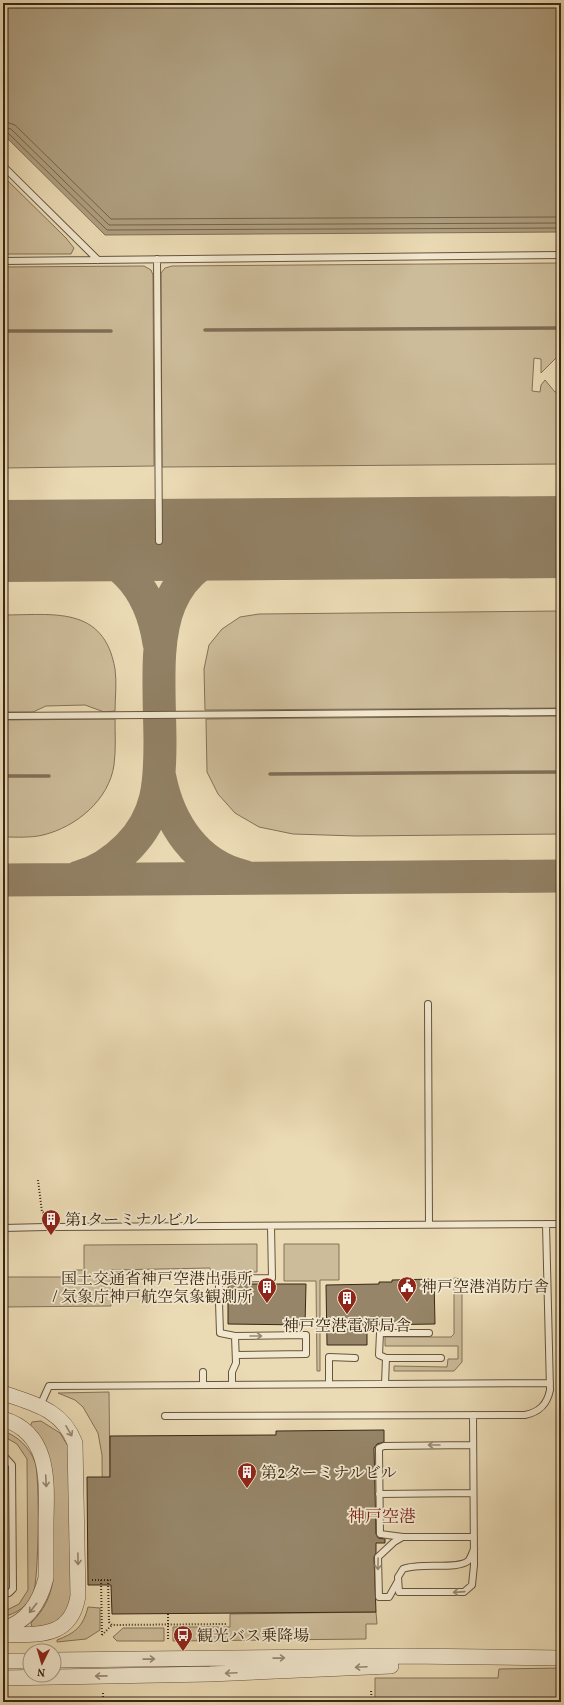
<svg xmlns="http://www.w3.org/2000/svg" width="564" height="1705" font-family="Vollkorn,'Noto Serif JP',serif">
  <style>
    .green { fill: #cdbc9a; stroke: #837258 }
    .water { fill: #ae9e7f; stroke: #7f6e55 }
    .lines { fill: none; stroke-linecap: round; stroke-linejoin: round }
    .shore { stroke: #74624a; stroke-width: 1 }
    .stream { stroke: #7f6e55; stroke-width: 3.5 }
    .taxiway { stroke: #928165; stroke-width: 33 }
    .runway { stroke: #928165; stroke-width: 82 }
    .building { fill: #968568; stroke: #392715 }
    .service-casing { stroke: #66543d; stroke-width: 8 }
    .tertiary-casing { stroke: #66543d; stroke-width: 16 }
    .path { stroke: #392715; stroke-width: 2; stroke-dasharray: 1 2; stroke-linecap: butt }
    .service { stroke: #f2e8cf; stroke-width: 6 }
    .tertiary { stroke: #f2e8cf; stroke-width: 15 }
    .oneway { stroke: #968872 }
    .labels { text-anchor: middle; stroke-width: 3.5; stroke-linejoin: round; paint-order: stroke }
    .poi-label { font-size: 16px; fill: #392715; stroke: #f2e8cf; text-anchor: start }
    .neighbourhood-label { font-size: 17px; fill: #7a1f14; stroke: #f2e8cf }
  </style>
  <rect width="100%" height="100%" fill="#ebdbb5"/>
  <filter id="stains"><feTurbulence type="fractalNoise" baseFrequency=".005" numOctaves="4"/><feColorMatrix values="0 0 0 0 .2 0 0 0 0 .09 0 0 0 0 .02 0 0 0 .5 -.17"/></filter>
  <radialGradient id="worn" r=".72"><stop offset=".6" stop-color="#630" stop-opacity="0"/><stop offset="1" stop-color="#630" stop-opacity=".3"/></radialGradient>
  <path class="green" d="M3 176 66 238 74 248 71 254H3Z
    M561 263V359L556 358 541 373V359L534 358 532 391 540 392 541 385 545 380 555 392H561V464L162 467 161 273 165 268 172 266Z
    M144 266 151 270 153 275 154 466 3 468V267Z
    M561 611V708L205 710 204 669 209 645 222 629 240 617 259 614Z
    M3 615C53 615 104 605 115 669 117 682 115 698 115 711L104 712 85 705 46 706 33 712H3Z
    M561 716V834L356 836 293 834 259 827 235 813 218 794 207 772 206 719Z
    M115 719C115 734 116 750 114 765 109 800 76 827 43 835 31 838 16 837 3 837V720Z
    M257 1244V1272H211L210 1268 110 1270 111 1306 3 1307V1277H66L73 1270H84V1245Z
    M284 1244H339V1280H320V1371H317L316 1281H284Z
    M454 1278 462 1279V1362L454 1371H394V1366L447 1367 448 1359H458V1346H385V1337H451L454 1334Z
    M109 1392 111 1572 103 1568 102 1455 98 1433 83 1407 75 1400 58 1393Z
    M41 1421 60 1433 69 1448 73 1604 55 1625 32 1627 31 1623C44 1610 50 1598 53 1580L52 1471 49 1458 30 1427 32 1422Z
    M3 1431C18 1436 29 1447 35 1462 40 1476 39 1581 33 1594 27 1607 17 1613 3 1617V1612L19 1604 28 1590 27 1459 17 1444 3 1436Z
    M88 1607 100 1608V1630L86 1639 57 1642V1640C75 1633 83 1627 88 1607Z
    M376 1612 377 1624H366V1639L173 1641V1627H230V1614Z
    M123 1628H164V1641H117L113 1637Z
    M561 1668V1702H375V1678H498L499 1669Z"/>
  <path class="water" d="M3 3H561V232L105 235 3 134Z"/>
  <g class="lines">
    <path class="shore" d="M3 121 15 125 111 219 561 217
      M3 127 11 129 109 225 561 223
      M3 132 8 133 107 230 561 228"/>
    <path class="stream" d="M205 330 561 328
      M3 331H111
      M270 774 561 772
      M3 776H49"/>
    <path class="taxiway" d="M58 541C117 551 150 583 159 643
      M160 778C169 823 196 865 243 876
      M79 877C98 872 114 861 128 847 159 816 160 782 160 741 159 644 144 564 263 539
      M3 880 561 876"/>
    <path class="runway" d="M3 541 561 537"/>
  </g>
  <path class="building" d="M434 1279 435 1324 367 1325V1345H327L326 1285 379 1284V1282H392V1280Z
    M228 1284H306L305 1325 228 1324Z
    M384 1430V1442L377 1444 374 1448 376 1534 378 1538 385 1539V1543H376V1553L374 1557 376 1612 112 1614 111 1585H88L87 1477H110V1436L276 1435V1431Z"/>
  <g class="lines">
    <defs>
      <path id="service" d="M3 166 98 260
        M157 259 159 541
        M3 261 561 255
        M3 716 561 712
        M428 1004 429 1224
        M55 1227 561 1224
        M3 1228 46 1227
        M219 1288V1282L222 1279 272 1278 271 1226
        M219 1302 220 1333 235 1336
        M386 1358H441
        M329 1384V1357L355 1358
        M385 1384 386 1358 379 1355 380 1333H429
        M203 1385V1372
        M232 1385V1372L236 1363 235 1336 306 1335V1354L236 1355
        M40 1406 49 1386 550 1383
        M473 1415 474 1565 472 1585 464 1592H399L398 1577 403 1569C419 1562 457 1570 468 1561 471 1558 472 1553 474 1549
        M165 1416 525 1415C539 1412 547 1405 550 1390L546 1224
        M473 1445 384 1446 379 1448V1451L380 1534 403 1537H474
        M3 1455 12 1465 13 1589 9 1593 3 1594
        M379 1494 473 1493
        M398 1581 389 1597H379L378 1557 394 1542 401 1538"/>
      <path id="tertiary" d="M3 1393C34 1404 62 1409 75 1443L78 1596C71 1639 38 1634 3 1635
        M3 1419C50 1433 47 1481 46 1520 46 1540 46 1559 46 1578 40 1602 27 1622 3 1629
        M54 1660 405 1656 561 1658
        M3 1661H30
        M3 1678 210 1674 391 1666"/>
    </defs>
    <use href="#service" class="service-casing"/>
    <use href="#tertiary" class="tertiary-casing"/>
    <path class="path" d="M38 1180 42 1212 47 1214
      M92 1580H111
      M101 1580 102 1635
      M108 1580 109 1622 112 1625 227 1624
      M168 1614V1641
      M102 1635 112 1625
      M371 1691 372 1702
      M103 1693V1702"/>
    <use href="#service" class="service"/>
    <use href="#tertiary" class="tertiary"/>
  </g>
  <defs><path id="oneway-shaft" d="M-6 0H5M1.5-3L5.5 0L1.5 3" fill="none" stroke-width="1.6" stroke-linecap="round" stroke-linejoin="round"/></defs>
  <g class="oneway">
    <use href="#oneway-shaft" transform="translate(256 1336)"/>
    <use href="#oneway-shaft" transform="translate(69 1431) rotate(60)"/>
    <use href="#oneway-shaft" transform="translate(434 1445) rotate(180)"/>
    <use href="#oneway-shaft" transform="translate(46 1481) rotate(87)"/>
    <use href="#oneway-shaft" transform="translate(78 1559) rotate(89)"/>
    <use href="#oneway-shaft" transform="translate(378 1564) rotate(91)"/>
    <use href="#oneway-shaft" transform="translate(459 1592) rotate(176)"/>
    <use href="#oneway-shaft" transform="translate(33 1608) rotate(128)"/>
    <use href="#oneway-shaft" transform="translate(279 1658) rotate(-1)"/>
    <use href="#oneway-shaft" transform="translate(149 1659) rotate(-1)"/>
    <use href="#oneway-shaft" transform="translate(361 1667) rotate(177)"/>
    <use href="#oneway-shaft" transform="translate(231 1673) rotate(177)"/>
    <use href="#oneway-shaft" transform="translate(101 1676) rotate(179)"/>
  </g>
  <defs>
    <symbol id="building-pin" viewBox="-11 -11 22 30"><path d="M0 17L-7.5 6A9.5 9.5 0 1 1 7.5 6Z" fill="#8f2418" stroke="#f2e8cf"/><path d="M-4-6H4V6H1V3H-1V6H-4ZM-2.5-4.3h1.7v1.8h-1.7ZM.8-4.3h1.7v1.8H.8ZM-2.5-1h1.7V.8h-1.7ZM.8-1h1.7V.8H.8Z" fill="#fff"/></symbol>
    <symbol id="civic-pin" viewBox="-11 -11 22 30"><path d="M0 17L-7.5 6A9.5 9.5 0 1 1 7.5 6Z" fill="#8f2418" stroke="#f2e8cf"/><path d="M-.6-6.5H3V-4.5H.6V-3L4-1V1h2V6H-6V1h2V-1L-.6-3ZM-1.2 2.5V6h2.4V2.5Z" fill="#fff"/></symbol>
    <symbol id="bus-pin" viewBox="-11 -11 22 30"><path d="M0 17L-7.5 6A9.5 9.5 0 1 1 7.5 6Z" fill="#8f2418" stroke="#f2e8cf"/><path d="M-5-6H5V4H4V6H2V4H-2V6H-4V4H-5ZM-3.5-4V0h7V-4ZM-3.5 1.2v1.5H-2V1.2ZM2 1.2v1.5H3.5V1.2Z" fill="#fff"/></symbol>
  </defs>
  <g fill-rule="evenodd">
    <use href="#building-pin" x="40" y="1208" width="22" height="30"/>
    <use href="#civic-pin" x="396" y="1275" width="22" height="30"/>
    <use href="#building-pin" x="256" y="1276" width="22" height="30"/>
    <use href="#building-pin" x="336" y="1287" width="22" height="30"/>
    <use href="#building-pin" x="236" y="1461" width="22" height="30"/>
    <use href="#bus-pin" x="172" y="1624" width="22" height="30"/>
  </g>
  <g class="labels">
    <g class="poi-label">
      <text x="65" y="1225">第1ターミナルビル</text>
      <text x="253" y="1284" text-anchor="end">国土交通省神戸空港出張所<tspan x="253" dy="18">/ 気象庁神戸航空気象観測所</tspan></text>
      <text x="421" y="1292">神戸空港消防庁舎</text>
      <text x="347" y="1331" text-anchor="middle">神戸空港電源局舎</text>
      <text x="261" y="1478">第2ターミナルビル</text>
      <text x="197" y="1641">観光バス乗降場</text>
    </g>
    <g class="neighbourhood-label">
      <text x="382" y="1522">神戸空港</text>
    </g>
  </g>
  <rect width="564" height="1705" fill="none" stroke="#ebdbb5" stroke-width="16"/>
  <rect x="4" y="4" width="556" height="1697" fill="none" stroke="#392715" stroke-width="2"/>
  <rect x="8" y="8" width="548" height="1689" fill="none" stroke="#392715"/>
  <g transform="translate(42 1663) rotate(185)"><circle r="19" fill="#f2e8cf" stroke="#a89b85"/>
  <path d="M0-3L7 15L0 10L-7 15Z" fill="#8f2418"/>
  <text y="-6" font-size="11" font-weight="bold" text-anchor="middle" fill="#392715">N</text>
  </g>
  <rect width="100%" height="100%" filter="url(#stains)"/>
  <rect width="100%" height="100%" fill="url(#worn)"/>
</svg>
